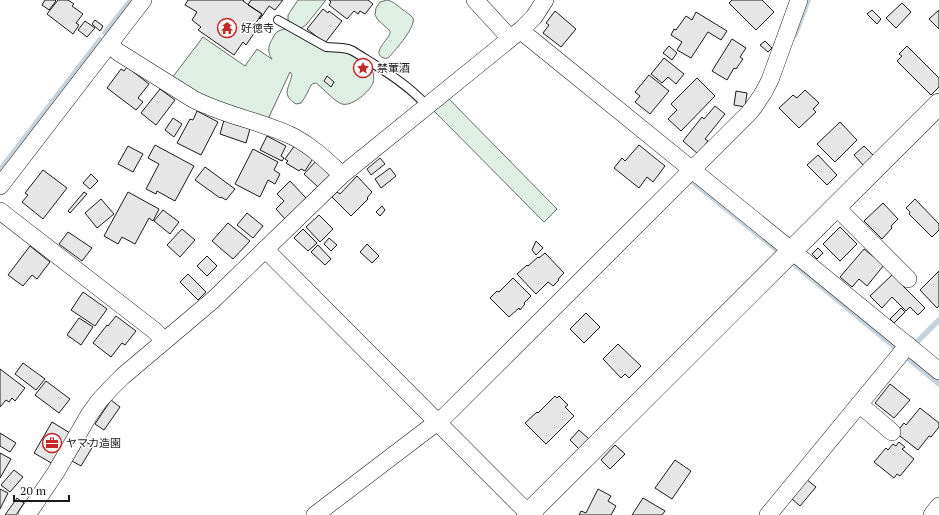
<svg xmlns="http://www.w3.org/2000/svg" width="939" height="515" font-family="'PT Serif','Noto Sans JP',serif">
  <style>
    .green { fill: #e0efe3; stroke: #6a6a6a }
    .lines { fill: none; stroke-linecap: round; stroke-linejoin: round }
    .stream { stroke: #c6d2dc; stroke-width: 5.5 }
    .building { fill: #e6e6e6; stroke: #1a1a1a }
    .service-casing { stroke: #1a1a1a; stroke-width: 10 }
    .minor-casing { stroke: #1a1a1a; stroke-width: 18 }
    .tertiary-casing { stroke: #1a1a1a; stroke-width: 22 }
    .service { stroke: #fff; stroke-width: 8 }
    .minor { stroke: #fff; stroke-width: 17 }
    .tertiary { stroke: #fff; stroke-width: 21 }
    .labels { text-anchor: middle; stroke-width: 3; stroke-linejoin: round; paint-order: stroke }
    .poi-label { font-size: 11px; fill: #1a1a1a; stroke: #fff; text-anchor: start }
  </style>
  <rect width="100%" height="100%" fill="#fff"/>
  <path class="green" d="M298 0H326L306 25 301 28 290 24 288 20V15Z
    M387 0C393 1 398 6 403 10 406 12 411 15 413 18 416 27 396 49 390 56 388 58 387 59 384 58 370 54 389 39 390 33 390 32 390 31 389 30L378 20 375 15 376 8 380 2Z
    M286 29C297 33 309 37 320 41 335 47 358 54 369 66 373 70 375 77 373 83 370 91 352 107 342 104 335 102 323 88 316 83L312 84C308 90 306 97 301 103L296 104C281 95 289 88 292 75L290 72 268 119 208 99 172 78 203 37 245 66 257 49 272 59C267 52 268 45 273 38 274 35 276 32 279 31 280 30 285 29 286 29Z
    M448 98 557 209 544 222 433 110Z"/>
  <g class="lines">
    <path class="stream" d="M105 33 131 0
      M795 35 808 0
      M0 170 100 40
      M692 181 777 250
      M794 264 898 350
      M917 342 939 320
      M905 356 939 384"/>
  </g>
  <path class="building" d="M45 0H55L56 1 49 10 42 5Z
    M58 0H68L74 4 72 6 83 14 76 23 79 25 73 34 47 14Z
    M188 0H244L243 1 262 14 253 27 257 29 246 45 243 42 234 55 198 30 201 27 192 20 197 12 185 5Z
    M251 0H283L275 10 269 6 260 19 259 18 262 14 248 5Z
    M329 0H368L373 4 365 14 360 11 358 14 354 11 347 19 329 5 331 2Z
    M732 0H762L774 12 756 30 729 3Z
    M902 3 911 12 896 28 886 18Z
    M323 9 328 13 329 11 342 21 325 43 307 29Z
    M872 10 881 19 877 24 867 14Z
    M939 10V29L929 19Z
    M555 11 576 29 561 47 543 33 549 25 546 23Z
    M696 12 727 31 721 40 708 32 691 58 677 50 682 42 671 35 674 29 676 30 686 16 692 20Z
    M95 20 103 26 100 31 92 24Z
    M85 21 95 28 87 37 78 30Z
    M732 39 746 48 740 57 743 59 736 69 734 68 727 80 712 71Z
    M765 41 772 48 768 52 760 45Z
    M669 46 677 53 672 60 663 53Z
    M907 46 939 78V87L931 95 897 61 902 56 899 54Z
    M664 58 684 74 676 84 668 77 662 83 651 74Z
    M127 67 149 84 138 98 143 102 136 110 107 88 121 69 124 71Z
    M649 75 669 91 650 114 635 102 640 96 635 92Z
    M327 76 334 82 331 87 324 81Z
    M697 78 715 96 681 131 668 119 677 110 671 104Z
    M160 89 175 100 156 125 141 113Z
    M805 90 819 103 813 109 816 112 799 128 779 108 793 95 797 98Z
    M736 91 747 93 745 107 734 105Z
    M715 106 725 114 705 139 708 141 698 154 683 141 702 117 704 119Z
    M197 111 218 122 201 155 177 143 190 119 193 120Z
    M173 118 182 124 174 137 165 130Z
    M224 120 250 129 246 143 220 134Z
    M840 122 857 140 835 162 817 144Z
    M267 136 286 146 281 156 284 158 282 161 260 150Z
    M155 145 194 166 175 201 157 191 156 194 146 189 159 164 148 158Z
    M295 145 314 157 305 171 301 169 299 171 286 163 288 161 285 159Z
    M639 145 665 166 653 182 647 177 639 188 614 168 622 158 625 161Z
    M128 146 143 154 133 172 118 164Z
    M864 146 873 155 863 165 854 155Z
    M253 149 278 162 274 170 280 174 275 184 268 180 260 197 235 184Z
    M818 155 837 175 827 185 807 165Z
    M380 158 385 164 371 175 367 169Z
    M317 160 331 174 319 188 304 174Z
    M205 167 235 189 226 200 221 197 220 198 195 180Z
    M390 168 396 176 381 188 375 179Z
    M43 170 67 188 43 219 22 202 28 195 25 193Z
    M91 174 98 181 90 189 83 183Z
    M357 176 372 192 367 198 368 199 351 216 332 197 337 192 340 194Z
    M290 181 306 198 285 219 276 209 284 201 277 194Z
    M84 192 87 194 70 213 68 211Z
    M128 192 159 209 153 221 149 218 135 244 122 237 118 244 104 236Z
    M101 199 114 214 97 228 85 213Z
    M915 199 939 224V230L932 237 909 214 910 212 906 208Z
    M883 203 898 219 891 226 892 228 882 239 864 221Z
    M382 206 385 210 380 216 376 212Z
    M163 210 179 222 170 234 154 221Z
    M247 213 263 226 253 238 237 225Z
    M319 215 333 229 320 242 306 227Z
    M228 223 250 241 233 259 212 241Z
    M840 227 857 244 840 261 823 244Z
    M182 229 195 240 180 257 167 245Z
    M303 229 317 243 308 251 294 238Z
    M68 232 92 248 82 261 59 244Z
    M329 238 337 245 331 251 324 244Z
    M536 241 543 248 536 255 532 250Z
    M367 244 379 256 372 263 360 252Z
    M318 245 331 259 325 265 311 252Z
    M30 246 50 262 37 279 32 275 23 286 8 275Z
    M818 248 823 253 817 259 812 254Z
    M864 249 884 265 867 286 859 279 852 287 840 277Z
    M545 253 564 273 558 279 559 280 553 286 548 282 536 294 517 274 527 265 528 266 538 257 539 258Z
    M207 256 217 266 207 276 197 266Z
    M939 271V306L937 308 920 290Z
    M188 274 206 292 198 300 180 282Z
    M892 275 925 308 918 315 910 307 906 311 892 297 882 308 870 296Z
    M513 278 531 296 524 303 525 304 520 310 519 308 509 317 490 298 497 291 499 292Z
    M83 292 107 309 95 326 71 310Z
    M901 308 905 312 894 323 890 319Z
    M586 313 600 327 584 343 570 329Z
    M116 316 136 331 125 345 122 343 111 357 93 343 107 325 108 326Z
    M79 318 93 327 81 345 67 335Z
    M618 344 641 366 629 378 625 374 621 378 603 359Z
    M23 363 45 379 36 390 15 374Z
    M0 369 25 388 15 401 12 398 9 402 6 400 0 407Z
    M46 381 70 399 59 413 35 395Z
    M890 384 910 400 894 418 875 403Z
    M555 396 557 398 559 396 568 405 565 407 574 416 546 444 525 423 537 412 538 413Z
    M111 400 120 407 104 430 95 424Z
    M920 408 939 423V427L931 437 929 436 918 450 896 433 904 423 906 425Z
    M52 422 70 433 53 464 34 453Z
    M579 430 589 439 579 449 570 440Z
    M0 433 16 443 10 452 0 446Z
    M84 441 93 446 81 466 72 461Z
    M899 442 905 447 902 449 914 459 900 476 897 474 894 478 874 462 886 448 888 450 893 444 896 446Z
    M615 445 625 454 610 469 601 460Z
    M0 453 11 459 0 478Z
    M675 460 691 471 672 499 655 488Z
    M14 470 23 477 10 492 1 485Z
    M806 479 816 487 800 506 791 498Z
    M0 489 8 493 0 509Z
    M598 489 611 496 608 501 616 506 611 515H579L581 511 586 513Z
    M17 498 24 503 16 515H5Z
    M643 498 665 511 662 515H632Z"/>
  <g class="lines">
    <defs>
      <path id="service" d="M278 20 326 47 342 48 348 49 353 51C378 67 407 83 427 106"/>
      <path id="minor" d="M475 0 510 38
        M522 29 526 35 792 251 939 371
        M109 44 118 52 193 99C225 116 262 121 294 137 313 147 327 161 342 175
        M0 186 143 0
        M836 207 908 279
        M0 211 155 331 164 341
        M265 249 521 506 535 515
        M859 404 892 432
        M27 515 56 472 89 415 99 401 111 388 123 376 213 300 342 175 522 29 534 17 545 0
        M315 515 445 416 749 113C758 102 764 93 770 80L799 0
        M768 515 908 345
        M932 515 939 506"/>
      <path id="tertiary" d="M527 515 939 104"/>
    </defs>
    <use href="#service" class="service-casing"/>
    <use href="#minor" class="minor-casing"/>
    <use href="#tertiary" class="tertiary-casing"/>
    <use href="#service" class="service"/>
    <use href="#minor" class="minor"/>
    <use href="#tertiary" class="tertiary"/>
  </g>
  <defs>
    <symbol id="temple-ring" viewBox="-11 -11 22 22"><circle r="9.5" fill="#fff" stroke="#c62828" stroke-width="1.5"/><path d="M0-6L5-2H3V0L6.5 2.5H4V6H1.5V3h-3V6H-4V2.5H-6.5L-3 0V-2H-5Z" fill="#c62828"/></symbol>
    <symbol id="sight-ring" viewBox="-11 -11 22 22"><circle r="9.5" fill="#fff" stroke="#c62828" stroke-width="1.5"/><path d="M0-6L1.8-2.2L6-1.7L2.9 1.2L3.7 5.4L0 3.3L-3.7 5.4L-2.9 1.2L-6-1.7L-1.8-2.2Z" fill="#c62828"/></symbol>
    <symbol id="office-ring" viewBox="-11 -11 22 22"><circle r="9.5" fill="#fff" stroke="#c62828" stroke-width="1.5"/><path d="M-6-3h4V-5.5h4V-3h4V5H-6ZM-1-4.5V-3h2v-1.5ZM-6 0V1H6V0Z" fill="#c62828"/></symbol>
  </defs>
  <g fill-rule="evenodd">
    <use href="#temple-ring" x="216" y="17" width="22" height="22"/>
    <use href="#sight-ring" x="352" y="57" width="22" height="22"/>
    <use href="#office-ring" x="41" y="432" width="22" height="22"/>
  </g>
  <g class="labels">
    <g class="poi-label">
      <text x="241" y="32">好徳寺</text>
      <text x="377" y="72">禁葷酒</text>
      <text x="66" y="447">ヤマカ造園</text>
    </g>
  </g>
  <path d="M14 495v6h55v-6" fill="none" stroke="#1a1a1a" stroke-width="2"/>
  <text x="20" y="495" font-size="12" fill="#1a1a1a" stroke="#ffffff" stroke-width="3" paint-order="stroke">20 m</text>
</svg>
